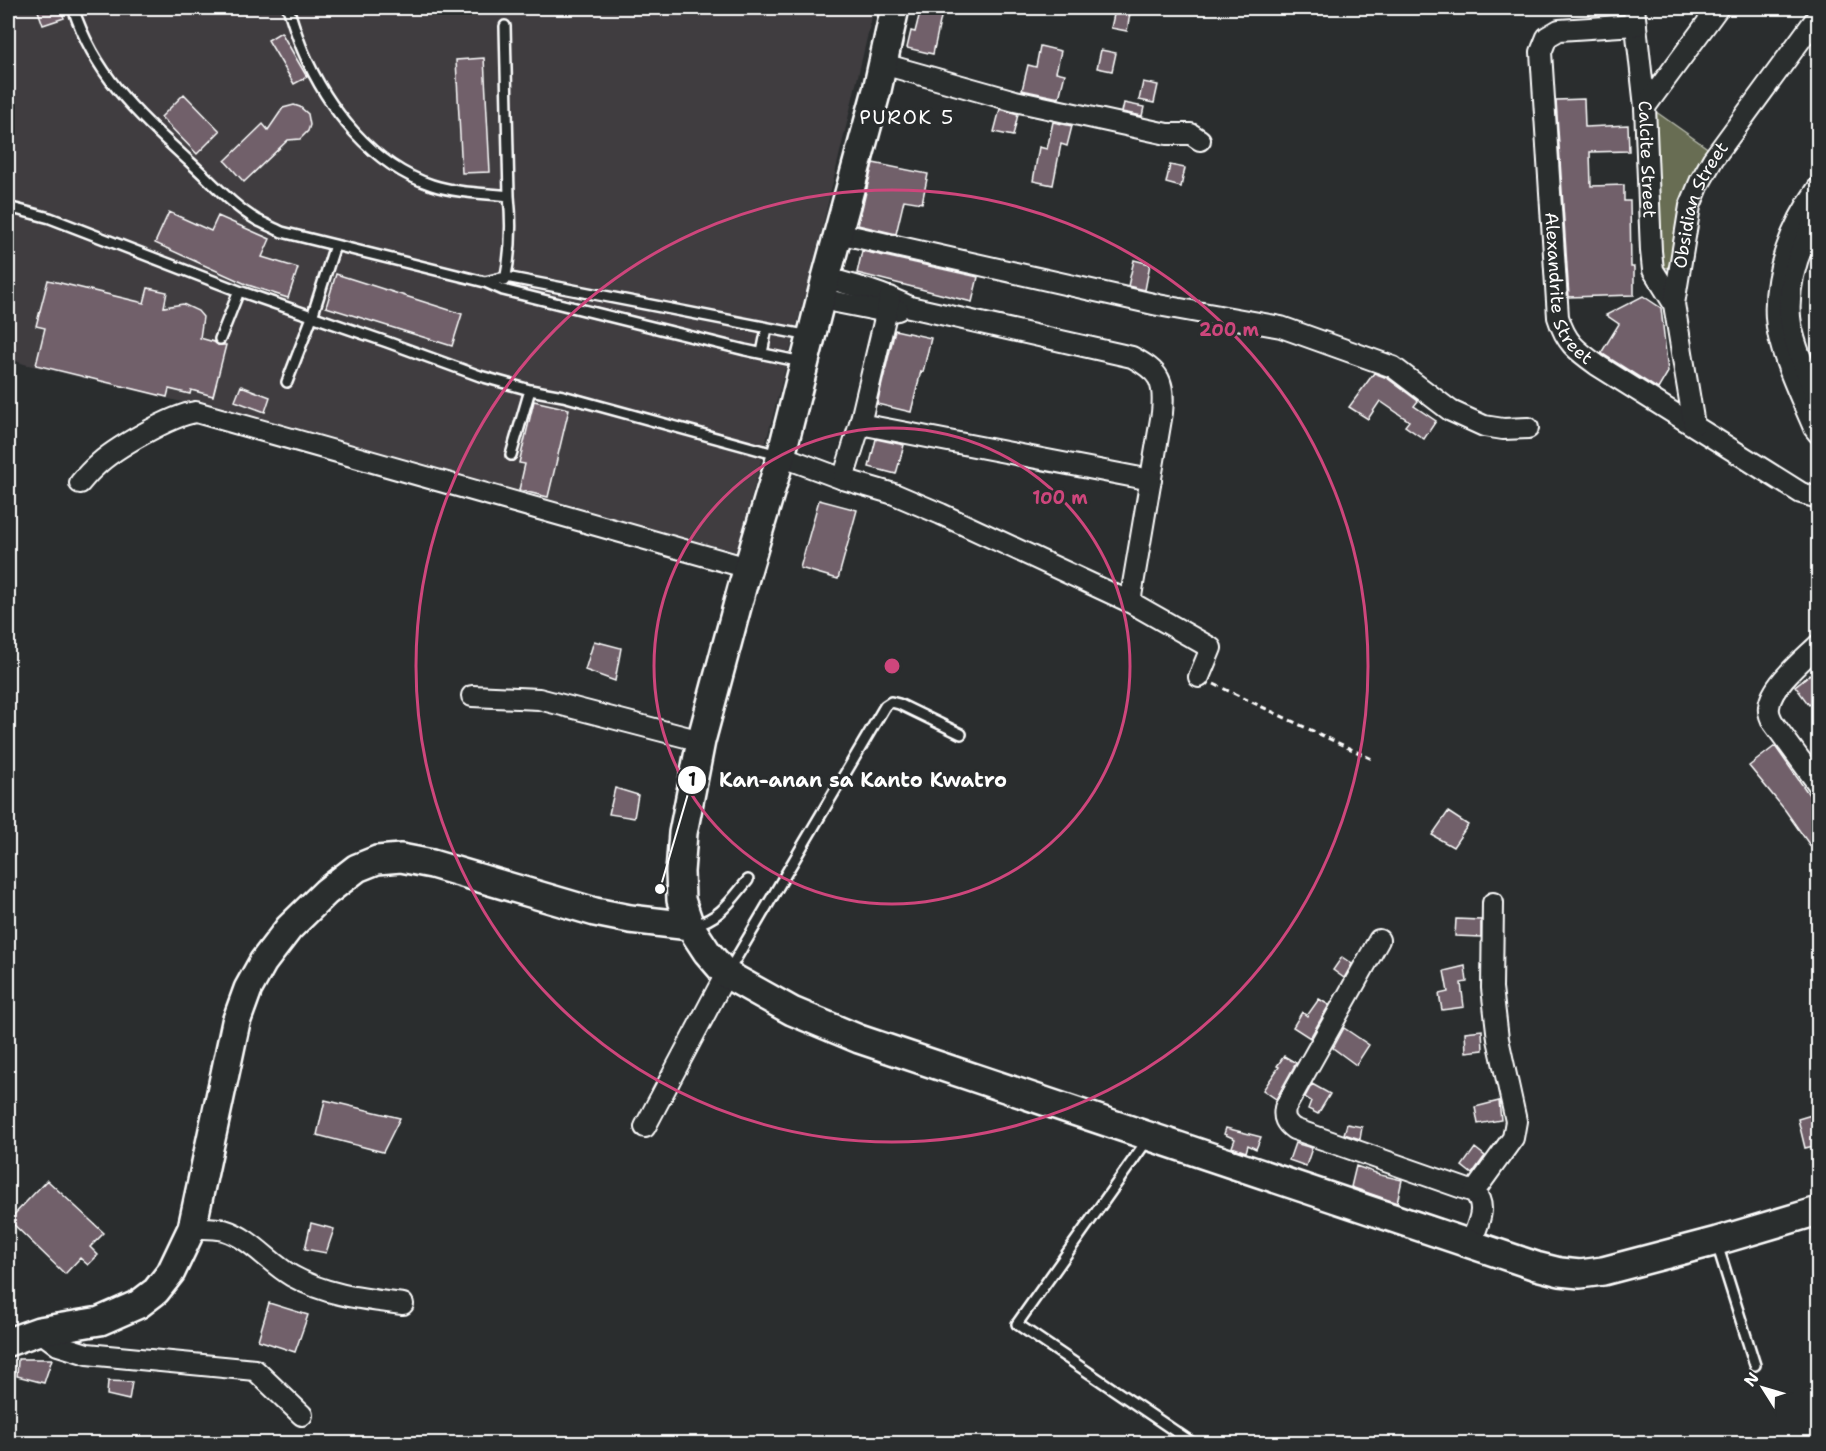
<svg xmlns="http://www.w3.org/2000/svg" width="1826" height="1451" font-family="'Shantell Sans',sans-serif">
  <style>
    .built { fill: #3f3d40 }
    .green { fill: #676d53; stroke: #b3b6a9; stroke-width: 1.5 }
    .building { fill: #71616b; stroke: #fff; stroke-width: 1.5 }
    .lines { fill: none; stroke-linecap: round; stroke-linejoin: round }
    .lane-casing { stroke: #fff; stroke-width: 14 }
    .street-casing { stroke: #fff; stroke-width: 24 }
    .secondary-casing { stroke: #fff; stroke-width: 32 }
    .path { stroke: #fff; stroke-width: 3; stroke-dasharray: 6 4.5; stroke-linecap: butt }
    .lane { stroke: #2a2d2e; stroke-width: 9 }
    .street { stroke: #2a2d2e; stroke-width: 20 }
    .secondary { stroke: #2a2d2e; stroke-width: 27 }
    .ring { fill: none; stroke: #ce467c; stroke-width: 3 }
    .labels { text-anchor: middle; stroke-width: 6; stroke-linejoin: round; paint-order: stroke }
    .street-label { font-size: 18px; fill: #fff; stroke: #2a2d2e }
    .neighbourhood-label { font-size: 20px; letter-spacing: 1.5px; fill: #fff; stroke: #2a2d2e }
    .centre { fill: #ce467c; stroke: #2a2d2e; stroke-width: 3 }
    .ring-label { font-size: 18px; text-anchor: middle; font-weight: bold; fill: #ce467c; stroke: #2a2d2e; stroke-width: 6; stroke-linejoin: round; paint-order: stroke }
    .leader { fill: none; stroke: #fff; stroke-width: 2 }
    .callout-dot { fill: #fff; stroke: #2a2d2e; stroke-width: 2 }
    .mark-label { font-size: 18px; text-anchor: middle; font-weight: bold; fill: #111 }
    .callout-label { font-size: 20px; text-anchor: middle; font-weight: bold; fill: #fff; stroke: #2a2d2e; stroke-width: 6; stroke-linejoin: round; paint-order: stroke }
  </style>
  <rect width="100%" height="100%" fill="#2a2d2e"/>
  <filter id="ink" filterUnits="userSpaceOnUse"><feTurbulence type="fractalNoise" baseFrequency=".0167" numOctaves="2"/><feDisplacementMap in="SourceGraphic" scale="12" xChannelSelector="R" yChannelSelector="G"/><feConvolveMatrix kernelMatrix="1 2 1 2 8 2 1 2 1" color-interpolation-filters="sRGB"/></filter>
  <g filter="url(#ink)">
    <path class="built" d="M8 8H874L821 233 737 552 190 404 24 364 8 358Z"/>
    <path class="green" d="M1652 109 1713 152 1672 261 1667 268 1660 266Z"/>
    <path class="building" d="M37 8H60L64 18 43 25Z
      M921 8H943L933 54 907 48 911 31 915 32Z
      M1115 10 1130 13 1127 31 1111 28Z
      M281 32 307 77 294 84 268 40Z
      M1040 46 1061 51 1056 72 1065 74 1059 98 1022 90 1028 65 1036 67Z
      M1101 50 1116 53 1112 71 1097 68Z
      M484 58 490 172 462 173 456 60Z
      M1143 82 1158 85 1154 103 1139 100Z
      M184 94 220 131 197 154 161 117Z
      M1584 99 1585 127 1628 125 1629 151 1590 152 1591 186 1624 185V201H1630L1631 267H1634V295L1569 297 1556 100Z
      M1124 103 1144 107 1142 116 1122 112Z
      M294 105 300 107 308 114 310 125 308 131 300 139 288 140 244 182 225 161 263 124 268 130 283 108Z
      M1000 109 1018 114 1013 136 994 132Z
      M1053 122 1072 126 1067 146 1061 144 1053 185 1033 181 1039 147 1047 149Z
      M873 163 928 174 922 203 904 200 896 234 858 225Z
      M1170 165 1185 168 1181 187 1166 183Z
      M169 212 211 231 218 216 270 239 262 257 298 268 288 298 248 285 155 243Z
      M862 251 978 277 972 302 857 273Z
      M1134 260 1150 264 1145 290 1128 286Z
      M336 274 462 314 452 346 326 307Z
      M48 280 144 303 148 288 167 292 164 307 183 304 198 311 203 317 200 338 214 342 218 345H226L213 396 191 390 190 394 169 389 167 397 36 365 45 328 36 326Z
      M1643 296 1661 308 1668 372 1658 389 1601 353 1619 324 1606 315Z
      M895 330 931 338 923 372 921 371 911 412 877 404Z
      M1374 373 1387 378 1418 401 1414 406 1436 421 1424 439 1405 426 1409 421 1380 401 1368 419 1349 407Z
      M241 386 270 397 265 412 235 401Z
      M534 401 569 409 548 497 519 490 525 464 519 463Z
      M876 439 904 445 896 474 869 467Z
      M819 500 857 510 838 579 800 568Z
      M594 641 621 648 615 681 585 670Z
      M1818 668V698L1809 705 1795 686Z
      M1775 746 1810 796 1812 794 1818 796V857L1785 810 1749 766Z
      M615 788 638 795 634 818 609 814Z
      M1448 812 1468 825 1453 847 1432 835Z
      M1456 919 1481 920V937L1455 936Z
      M1342 957 1352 964 1344 978 1333 970Z
      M1465 966 1467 982 1461 983 1464 1007 1442 1010 1439 994 1448 992 1444 971Z
      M1319 999 1329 1005 1310 1038 1293 1027 1302 1012 1307 1016Z
      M1344 1028 1369 1045 1356 1065 1333 1048Z
      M1482 1030 1483 1050 1466 1052 1465 1032Z
      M1284 1056 1296 1063 1276 1099 1263 1090 1279 1067 1277 1066Z
      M1312 1084 1330 1094 1318 1114 1308 1109 1311 1101 1305 1097Z
      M325 1100 400 1118 383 1152 317 1135Z
      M1499 1101 1501 1120 1478 1124 1475 1107Z
      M1818 1113V1145L1805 1148 1798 1119Z
      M1347 1124 1362 1127 1360 1139 1344 1134Z
      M1226 1128 1261 1137 1256 1149 1248 1145 1246 1152 1232 1147 1235 1139 1224 1134Z
      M1295 1143 1312 1148 1306 1166 1289 1160Z
      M1475 1148 1485 1156 1472 1174 1462 1166Z
      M1356 1166 1376 1173V1174L1402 1180 1397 1203 1351 1187Z
      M47 1180 104 1233 90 1247 98 1255 88 1265 80 1258 65 1274 9 1220Z
      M311 1223 334 1229 326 1253 305 1249Z
      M269 1303 308 1315 295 1352 258 1340Z
      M18 1359H52L44 1383 17 1376Z
      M108 1381 132 1382 129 1400 107 1395Z"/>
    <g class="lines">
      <defs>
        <path id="lane" d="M73 8C96 78 139 115 191 163 212 182 233 206 257 220 265 224 274 228 282 232L485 282 503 290 745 350 802 362
          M288 8C293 22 297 37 303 51 327 108 372 165 432 185 457 193 483 193 509 196
          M505 26 509 196C512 225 511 252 505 281
          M8 207 50 218 239 291 387 342 480 376 530 390 563 396 778 455
          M485 282 506 277 810 336
          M220 339 239 291
          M762 353 767 328
          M287 382 312 317 335 245
          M511 455 530 390
          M694 925C721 918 731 900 748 880
          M728 972 885 706 891 702 899 704 961 734
          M1148 1139 1017 1324 1194 1444
          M1717 1244 1755 1365"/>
        <g id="street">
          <path id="s1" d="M1634 8 1645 107 1651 251 1653 270 1674 304"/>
          <path id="s2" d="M1636 25 1559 30 1547 37 1541 52 1558 317C1566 343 1576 350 1597 365L1801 493 1818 498"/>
          <path d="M883 64 1015 101 1167 134H1191L1200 140"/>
          <path d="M1645 107 1718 8"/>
          <path d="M1818 188C1792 225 1773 272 1776 318 1778 351 1801 397 1814 428L1818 433"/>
          <path d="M1818 215C1800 246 1787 280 1790 317 1793 345 1808 374 1818 401"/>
          <path d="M838 233 1158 305 1281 327 1393 367 1451 411 1484 426 1503 429 1528 428"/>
          <path d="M826 278C856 286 883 293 910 307L1132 357C1160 372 1165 381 1162 413L1130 602"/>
          <path d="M821 299 887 312 898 310"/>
          <path d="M860 424 1151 480"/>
          <path id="s3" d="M1694 425 1674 304 1690 206 1700 182 1713 159 1818 16"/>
          <path d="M781 456 843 479 894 494 941 514 1130 602 1211 648 1199 677"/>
          <path d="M843 479 860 424 890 297"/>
          <path d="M80 483C85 477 90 471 96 466 113 449 172 415 196 412L748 568"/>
          <path d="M1818 645C1804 659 1771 685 1769 707 1768 713 1771 719 1774 724L1818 784"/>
          <path d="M472 696 539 699 701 741"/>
          <path d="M1379 940 1285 1108C1283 1118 1286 1123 1294 1129L1474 1192C1489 1207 1476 1227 1471 1243"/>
          <path d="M645 1127 726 974"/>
          <path d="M1474 1192 1513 1138 1516 1121 1498 1039 1492 988 1493 903"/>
          <path d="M192 1228C203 1228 214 1227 224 1230 251 1238 269 1263 292 1276 328 1296 364 1299 403 1304"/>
          <path d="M39 1331 58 1345 87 1354 255 1370 302 1415"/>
        </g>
        <path id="secondary" d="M895 8 877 90 826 278 781 456 742 588 701 741 683 833 680 872 681 900 690 926 707 952 726 974 792 1011 859 1039 1536 1266 1560 1272 1580 1274 1603 1271 1717 1241 1818 1211
          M8 1342 39 1331 100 1321 139 1304 156 1291 171 1272 192 1228 236 1022 248 989 263 962 289 928 326 892 357 868 377 860 401 858 432 864 595 912 630 919 690 926"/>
      </defs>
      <use href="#lane" class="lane-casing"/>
      <use href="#street" class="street-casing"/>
      <use href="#secondary" class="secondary-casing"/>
      <path class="path" d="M1214 684 1374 760"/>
      <use href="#lane" class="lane"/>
      <use href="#street" class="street"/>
      <use href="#secondary" class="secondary"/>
    </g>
  </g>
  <g class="ring">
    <circle cx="892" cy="666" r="238"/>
    <circle cx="892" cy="666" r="476"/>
  </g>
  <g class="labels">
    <g class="street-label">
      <text dy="6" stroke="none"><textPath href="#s1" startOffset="152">Calcite Street</textPath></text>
      <text dy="6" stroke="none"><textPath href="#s3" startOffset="226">Obsidian Street</textPath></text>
      <text dy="6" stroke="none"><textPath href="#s2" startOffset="348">Alexandrite Street</textPath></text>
    </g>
    <g class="neighbourhood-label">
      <text x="907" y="124">PUROK 5</text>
    </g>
  </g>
  <circle cx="892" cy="666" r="9" class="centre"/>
  <g class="ring-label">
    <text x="1229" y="336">200 m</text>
    <text x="1060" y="504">100 m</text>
  </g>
  <path class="leader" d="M660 889L692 780"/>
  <g class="callout-dot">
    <circle cx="660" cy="889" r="6"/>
    <circle cx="692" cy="780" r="15"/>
  </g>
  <g class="mark-label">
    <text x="692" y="786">1</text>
  </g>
  <g class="callout-label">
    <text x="863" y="787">Kan-anan sa Kanto Kwatro</text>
  </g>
  <rect width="1826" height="1451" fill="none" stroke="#2a2d2e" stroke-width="30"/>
  <rect x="15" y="15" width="1796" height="1421" fill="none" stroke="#fff" stroke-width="2" filter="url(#ink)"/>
  <g transform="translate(1763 1388) rotate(307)" stroke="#2a2d2e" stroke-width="4.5" paint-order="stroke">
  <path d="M0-4.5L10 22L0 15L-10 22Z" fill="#ffffff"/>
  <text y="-9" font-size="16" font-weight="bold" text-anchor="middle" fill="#ffffff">N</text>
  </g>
</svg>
